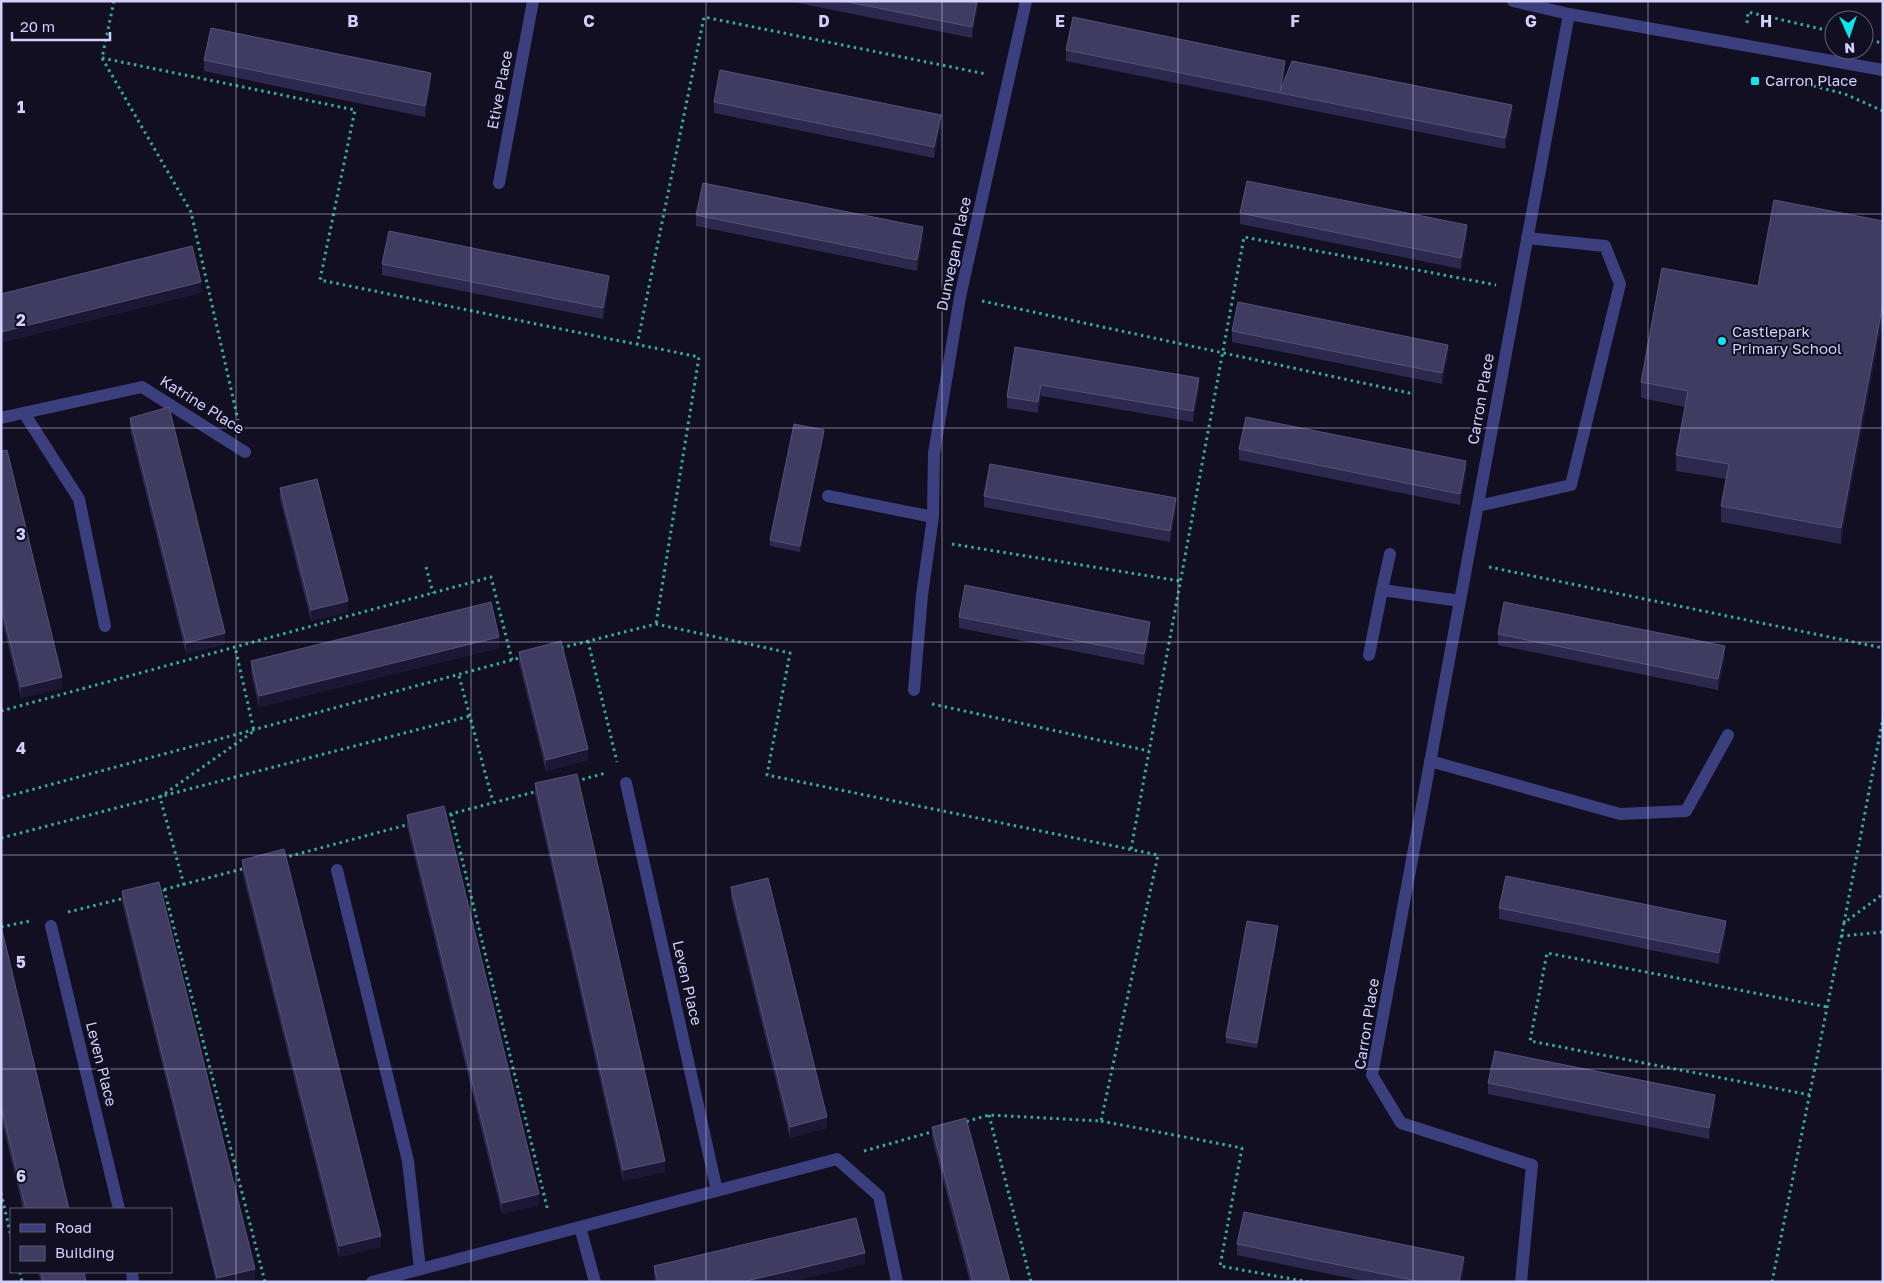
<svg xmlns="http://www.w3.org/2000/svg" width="1884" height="1283" font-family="'Golos Text',sans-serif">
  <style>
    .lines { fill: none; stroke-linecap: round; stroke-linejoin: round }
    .path { stroke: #35ac9d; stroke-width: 3; stroke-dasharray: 2.5 4; stroke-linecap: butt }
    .service { stroke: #3c3f7d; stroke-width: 12 }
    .minor { stroke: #3c3f7d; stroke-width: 12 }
    .wall { fill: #2d294e }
    .shaded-wall { fill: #1b1734 }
    .building { fill: #3f3b61; stroke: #565279 }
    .grid { fill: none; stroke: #d3d1fc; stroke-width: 1; stroke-opacity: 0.55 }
    .poi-dot { fill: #0ee5ec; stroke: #110f21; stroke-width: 2 }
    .labels { text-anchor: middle; stroke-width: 4; stroke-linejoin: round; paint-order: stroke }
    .poi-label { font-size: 15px; fill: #d3d1fc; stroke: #110f21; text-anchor: start }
    .street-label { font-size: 15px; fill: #d3d1fc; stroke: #110f21 }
    .grid-label { font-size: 16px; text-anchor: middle; font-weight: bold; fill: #d3d1fc; stroke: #110f21; stroke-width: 4; stroke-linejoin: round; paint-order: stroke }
  </style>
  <rect width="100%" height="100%" fill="#110f21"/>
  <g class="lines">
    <path class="path" d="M114 1 102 58 191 212 238 420
      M1747 23 1748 12 1834 32
      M1864 39 1883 43
      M102 58 355 110 320 280 699 357 656 624
      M1782 78 1845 94 1883 111
      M982 301 1414 394
      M637 345 704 17 986 74
      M952 544 1180 581
      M426 567 433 593
      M1489 567 1883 648
      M588 641 617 762
      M561 648 656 624 790 653 767 775 1158 855 1101 1121 989 1115 965 1122
      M459 676 493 802
      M932 704 1149 751
      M1 711 491 577 512 660
      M576 781 606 773
      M1 798 523 657
      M451 814 548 1211
      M443 816 538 791
      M1 838 470 716
      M1131 849 1244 237 1496 285
      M283 858 410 824
      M184 885 160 797 254 731 235 647
      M164 889 265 1282
      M158 891 246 868
      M68 912 125 898
      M1844 923 1883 718
      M1 927 30 921
      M1841 936 1883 932
      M1810 1095 1530 1041 1547 953 1827 1007
      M989 1115 1031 1282
      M1101 1121 1242 1148 1220 1266 1309 1282
      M864 1151 935 1131
      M1 1193 11 1236
      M20 1272 22 1282
      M1772 1282 1844 923 1883 894"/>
    <path class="service" d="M1478 506 1571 485 1620 284 1605 246 1527 238
      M1382 590 1390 554
      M1369 655 1382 590 1460 601"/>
    <path class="minor" d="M1513 1 1569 14 1883 70
      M499 183 533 1
      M24 413 79 499 105 626
      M1 418 142 387 245 452
      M828 496 933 517
      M914 690 922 595 933 517 934 453 960 297 1026 1
      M1430 761 1620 814 1686 811 1728 735
      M626 783 717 1191
      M337 870 408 1161 420 1269
      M51 926 119 1209
      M580 1227 595 1282
      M132 1272 133 1282
      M372 1282 837 1159 879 1196 897 1282
      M1521 1282 1532 1165 1401 1123 1372 1075 1569 14"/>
  </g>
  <path class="wall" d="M788 1H978V6L972 38Z
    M1066 50 1285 72 1284 82 1512 116 1505 149 1066 61Z
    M204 60 431 84 425 117 204 71Z
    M714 102 941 126 934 158 714 113Z
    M1240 213 1467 236 1461 269 1240 224Z
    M696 215 923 238 917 271 696 226Z
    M1883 221 1841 544 1721 522V506L1726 479 1676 471V455L1685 407 1641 398V382L1758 286Z
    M382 264 609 287 603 319 382 275Z
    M1232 331 1448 356 1442 384 1232 342Z
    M1015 347 1199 389 1193 422 1041 396 1038 413 1007 408V397Z
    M130 418 225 644 186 654 130 429Z
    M824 435 800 552 770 546V540Z
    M1239 449 1466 472 1460 505 1239 460Z
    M1 451 62 688 21 698 1 616Z
    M280 488 348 612 311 621 280 499Z
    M984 496 1176 509 1170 542 984 507Z
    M959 617 1150 633 1144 665 959 628Z
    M1498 634 1725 657 1718 690 1498 645Z
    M499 648 259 707 251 672V661Z
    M519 652 588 760 546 771 519 663Z
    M535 783 665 1172 623 1181 535 794Z
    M407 815 539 1205 502 1214 407 826Z
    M242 860 381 1247 339 1257 242 871Z
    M731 887 827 1128 790 1138 731 898Z
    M122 891 255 1280 248 1282H216L122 902Z
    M1499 908 1726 932 1719 964 1499 919Z
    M1 926 69 1209H23L1 1117Z
    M1278 931 1257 1048 1226 1043V1037Z
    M1488 1083 1715 1106 1709 1139 1488 1094Z
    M932 1127 1010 1282H970L932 1138Z
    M1237 1244 1464 1268 1461 1282H1368L1237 1255Z
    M865 1264 788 1282H655L654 1277V1266Z
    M38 1272H84L86 1282H41Z"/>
  <path class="shaded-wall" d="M977 1H978V6L972 38V27Z
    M1285 61V72L1282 93H1280Z
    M431 73V84L425 117V106Z
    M1512 105V116L1505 149V138Z
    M941 115V126L934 158V147Z
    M1467 225V236L1461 269V258Z
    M923 227V238L917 271V260Z
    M609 276V287L603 319V308Z
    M201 282V293L1 343V332Z
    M1883 303V319L1841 544V528Z
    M1448 345V356L1442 384V373Z
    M1199 378V389L1193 422V411Z
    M1041 385V396L1038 413V402Z
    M824 430V435L800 552V546Z
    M1466 461V472L1460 505V494Z
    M1176 498V509L1170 542V531Z
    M348 601V612L311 621V610Z
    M1150 622V633L1144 665V654Z
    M225 633V644L186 654V643Z
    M499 637V648L259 707V696Z
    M1725 646V657L1718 690V679Z
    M62 677V688L21 698V687Z
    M588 749V760L546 771V760Z
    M1726 921V932L1719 964V953Z
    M1278 926V931L1257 1048V1043Z
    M1715 1095V1106L1709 1139V1128Z
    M827 1117V1128L790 1138V1127Z
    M665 1161V1172L623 1181V1170Z
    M539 1194V1205L502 1214V1203Z
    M381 1236V1247L339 1257V1246Z
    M865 1253V1264L788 1282H742Z
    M1464 1257V1268L1461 1282H1459Z
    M255 1269V1280L248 1282H217V1278Z"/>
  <path class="building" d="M843 1H977L972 27Z
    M1073 17 1285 61 1280 91 1292 61 1512 105 1505 138 1066 50Z
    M211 28 431 73 425 106 204 60Z
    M720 70 941 115 934 147 714 102Z
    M1247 181 1467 225 1461 258 1240 213Z
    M703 183 923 227 917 260 696 215Z
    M1774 200 1883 221V303L1841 528 1721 506 1729 464 1676 455 1688 391 1641 382 1662 268 1758 286Z
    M389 231 609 276 603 308 382 264Z
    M192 246 201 282 1 332V294Z
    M1238 302 1448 345 1442 373 1232 331Z
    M1015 347 1199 378 1193 411 1041 385 1038 402 1007 397Z
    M169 407 225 633 186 643 130 418Z
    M1246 417 1466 461 1460 494 1239 449Z
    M794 424 824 430 800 546 770 540Z
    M7 450 62 677 21 687 1 605V451Z
    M990 464 1176 498 1170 531 984 496Z
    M317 479 348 601 311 610 280 488Z
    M965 585 1150 622 1144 654 959 617Z
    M491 602 499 637 259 696 251 661Z
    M1504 602 1725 646 1718 679 1498 634Z
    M561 641 588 749 546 760 519 652Z
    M577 774 665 1161 623 1170 535 783Z
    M444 806 539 1194 502 1203 407 815Z
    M284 849 381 1236 339 1246 242 860Z
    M1506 876 1726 921 1719 953 1499 908Z
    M768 878 827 1117 790 1127 731 887Z
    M159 882 255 1269 217 1278 122 891Z
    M1247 921 1278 926 1257 1043 1226 1037Z
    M1 926 69 1209H26L1 1106Z
    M1495 1051 1715 1095 1709 1128 1488 1083Z
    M966 1118 1010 1282H973L932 1127Z
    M1244 1212 1464 1257 1459 1282H1422L1237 1244Z
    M856 1218 865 1253 742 1282H658L654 1266Z
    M41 1272H84L86 1282H43Z"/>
  <path class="grid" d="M236 1V1282M471 1V1282M706 1V1282M942 1V1282M1178 1V1282M1413 1V1282M1648 1V1282M1 214H1883M1 428H1883M1 642H1883M1 855H1883M1 1069H1883"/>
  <g class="poi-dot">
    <rect x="1750" y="76" width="10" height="10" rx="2.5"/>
    <circle cx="1722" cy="341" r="5"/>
  </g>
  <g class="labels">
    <g class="poi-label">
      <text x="1765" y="86">Carron Place</text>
      <text x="1732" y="337">Castlepark<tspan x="1732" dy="17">Primary School</tspan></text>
    </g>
    <g class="street-label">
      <text transform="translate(500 90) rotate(-79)" y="5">Etive Place</text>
      <text transform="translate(954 254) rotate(-78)" y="5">Dunvegan Place</text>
      <text transform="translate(1481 399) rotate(-80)" y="5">Carron Place</text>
      <text transform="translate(202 405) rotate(32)" y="5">Katrine Place</text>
      <text transform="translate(687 983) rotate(77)" y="5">Leven Place</text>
      <text transform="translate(1367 1024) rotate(-81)" y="5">Carron Place</text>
      <text transform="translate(101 1064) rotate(76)" y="5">Leven Place</text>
    </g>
  </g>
  <g class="grid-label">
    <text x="353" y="27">B</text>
    <text x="589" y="27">C</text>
    <text x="824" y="27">D</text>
    <text x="1060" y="27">E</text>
    <text x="1295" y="27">F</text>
    <text x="1531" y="27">G</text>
    <text x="1766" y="27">H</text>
    <text x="21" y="113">1</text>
    <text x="21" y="326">2</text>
    <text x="21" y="540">3</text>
    <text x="21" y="754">4</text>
    <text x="21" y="968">5</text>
    <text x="21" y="1182">6</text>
  </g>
  <rect width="1884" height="1283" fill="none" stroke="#d3d1fc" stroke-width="5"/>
  <rect x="10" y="1208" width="162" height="65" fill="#110f21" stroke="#5f5d79"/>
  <rect x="20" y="1224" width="25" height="8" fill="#3c3f7d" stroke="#5f5d79"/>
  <text x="55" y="1233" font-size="15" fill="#d3d1fc">Road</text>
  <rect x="20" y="1246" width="25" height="15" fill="#3f3b61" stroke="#5f5d79"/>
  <text x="55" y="1258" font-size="15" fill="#d3d1fc">Building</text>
  <g transform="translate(1849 35) rotate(177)"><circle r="24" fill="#110f21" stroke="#5f5d79"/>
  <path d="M0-4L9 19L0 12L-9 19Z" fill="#0ee5ec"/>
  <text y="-8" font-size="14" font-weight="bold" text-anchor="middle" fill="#d3d1fc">N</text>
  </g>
  <path d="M12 32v8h98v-8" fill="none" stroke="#d3d1fc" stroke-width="2.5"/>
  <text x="20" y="32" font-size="15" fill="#d3d1fc" stroke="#110f21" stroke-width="4" paint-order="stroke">20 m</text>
</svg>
